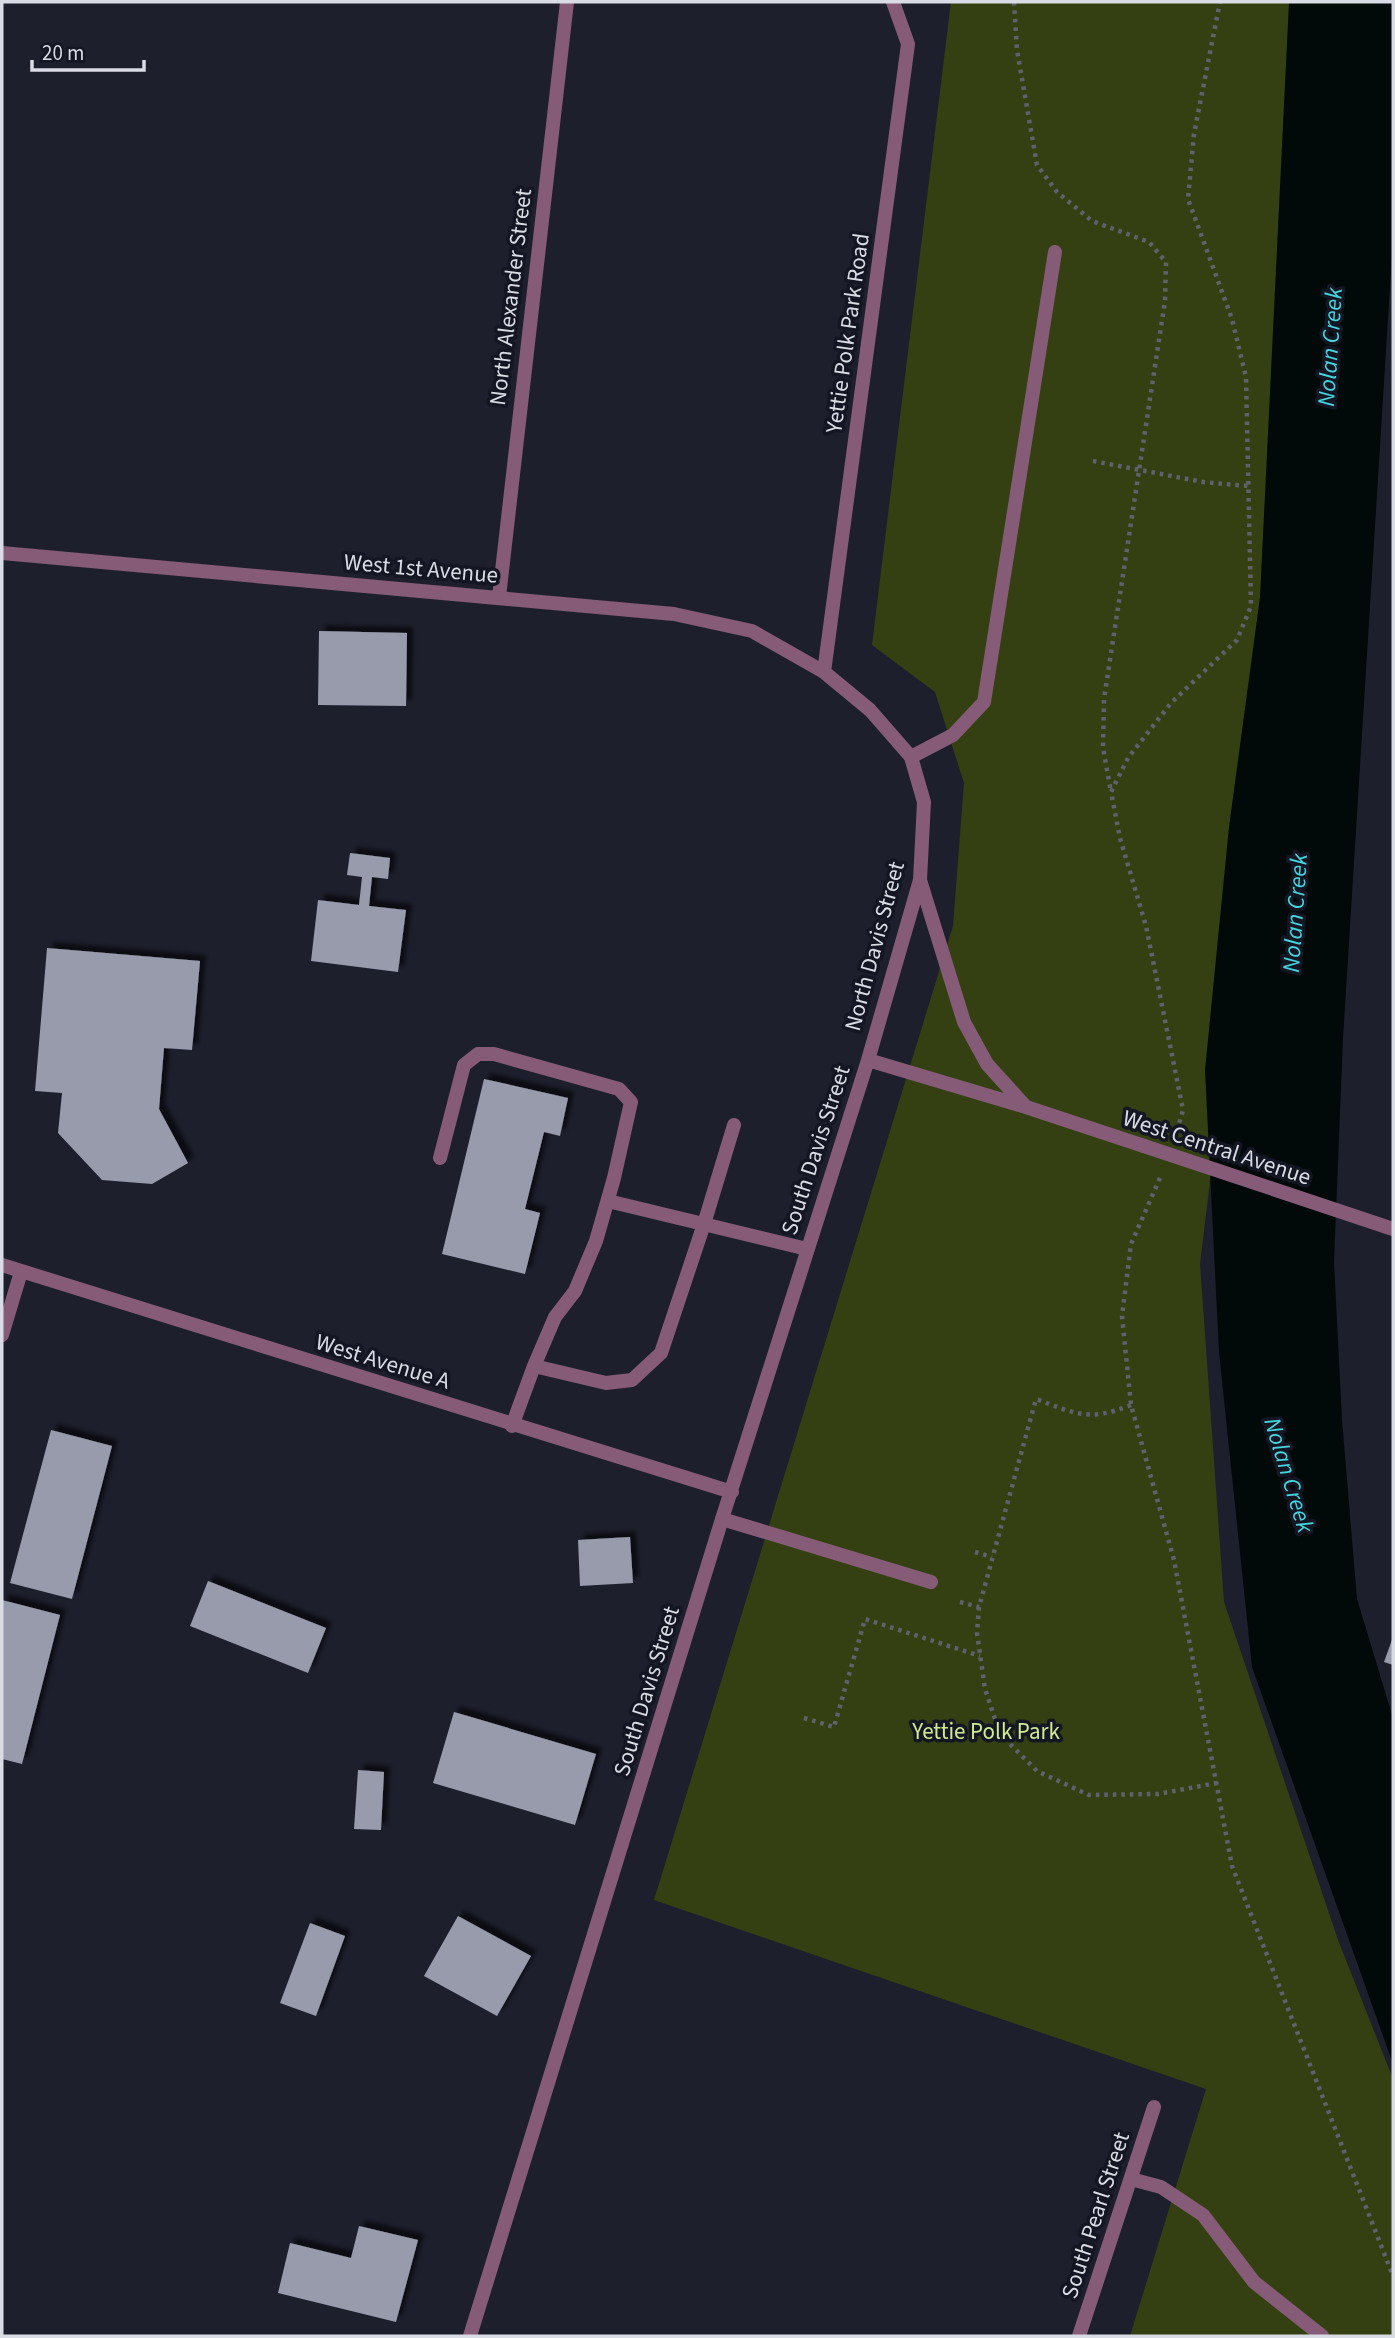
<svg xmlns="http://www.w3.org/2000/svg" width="1395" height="2338" font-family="'Source Sans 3',sans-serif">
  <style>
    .green { fill: #354012 }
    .water { fill: #010909 }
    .building { fill: #979bac; filter: url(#shadow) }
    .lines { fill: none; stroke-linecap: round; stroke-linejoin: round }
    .path { stroke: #5f616d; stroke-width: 4.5; stroke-dasharray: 3.5 5; stroke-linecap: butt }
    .lane { stroke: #855b78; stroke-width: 14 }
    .street { stroke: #855b78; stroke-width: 14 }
    .street-bridge { stroke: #855b78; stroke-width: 14 }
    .labels { text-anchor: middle; stroke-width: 7; stroke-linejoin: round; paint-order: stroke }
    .street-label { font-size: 23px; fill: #dadce5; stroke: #141623 }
    .park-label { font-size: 23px; fill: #d1ea8e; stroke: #141623 }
    .water-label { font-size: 24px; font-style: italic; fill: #44d6de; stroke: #141623 }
  </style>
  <defs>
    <filter id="shadow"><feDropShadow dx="6" dy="-6" stdDeviation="2" flood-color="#0009"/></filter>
  </defs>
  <rect width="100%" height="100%" fill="#1d1f2d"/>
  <path class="green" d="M951 2H1289L1333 10 1224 1064 1200 1264 1224 1602 1338 1940 1393 2079V2336H1130L1206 2089 654 1900 953 926 964 783 935 692 872 645Z"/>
  <path class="water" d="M1289 2H1393V238L1343 1038 1334 1262 1342 1420 1357 1599 1393 1718V2064L1252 1667 1219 1352 1205 1070 1229 827 1260 597Z"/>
  <path class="building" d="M319 631 407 633 406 706 318 705Z
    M350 853 390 858 388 879 372 877 369 906 406 910 398 972 311 961 318 900 359 905 362 877 347 875Z
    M47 948 200 961 192 1050 164 1048 159 1109 188 1163 152 1184 102 1180 58 1133 62 1093 35 1091Z
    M484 1079 568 1098 560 1136 544 1132 525 1209 540 1213 525 1274 442 1254Z
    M51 1430 112 1446 72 1599 10 1583Z
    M630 1537 633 1583 580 1586 578 1540Z
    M208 1581 326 1628 308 1673 190 1626Z
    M2 1600 60 1615 22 1764 2 1759Z
    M1393 1637V1665L1384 1662Z
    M454 1712 596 1754 575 1825 433 1783Z
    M358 1770 384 1772 381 1830 354 1829Z
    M458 1916 531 1956 497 2016 424 1976Z
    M310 1923 345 1936 316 2016 280 2003Z
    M359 2226 418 2240 396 2322 278 2293 290 2243 351 2258Z"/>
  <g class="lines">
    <path class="path" d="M1014 2 1017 50 1037 165 1057 192 1092 221 1149 242 1166 262 1165 301 1104 699 1103 748 1111 792
      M1093 461 1203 482 1248 486
      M1177 1131 1183 1110 1146 926 1120 838 1111 792 1128 758 1171 703 1237 640 1251 606 1246 377 1232 319 1188 199 1194 134 1220 2
      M1160 1178 1131 1244 1122 1316 1131 1405 1174 1560 1232 1866 1393 2276
      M1131 1405C1089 1422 1076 1414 1036 1399L979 1607 977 1633 985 1689 1000 1734 1037 1771 1089 1795 1158 1794 1217 1783
      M975 1552 992 1557
      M960 1602 979 1607
      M804 1718 834 1727 865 1619 980 1656"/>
    <path class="lane" d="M911 757 953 735 984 702 1055 252
      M440 1158 464 1065 478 1054H494L619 1089 631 1102 614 1178 596 1241 575 1291 555 1317 534 1366 512 1426
      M608 1201 807 1249
      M534 1366 606 1383 632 1380 661 1353 704 1224 734 1125
      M722 1519 931 1582
      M1131 2179 1161 2187 1203 2215 1254 2282 1322 2336"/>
    <path class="street" d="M2 553 674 614 752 631 824 672 870 710 911 757 924 802 920 880 868 1060 722 1519 470 2336
      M499 597 567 2
      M824 672 908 44 893 2
      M920 880 964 1022 987 1064 1025 1106
      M868 1060 1026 1107 1144 1146
      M2 1265 732 1492
      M2 1335 21 1272
      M1079 2336 1154 2107"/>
    <path class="street-bridge" d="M1144 1146 1393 1229"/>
  </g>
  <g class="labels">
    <g class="street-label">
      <text transform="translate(510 297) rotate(-83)" y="8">North Alexander Street</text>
      <text transform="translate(847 333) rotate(-82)" y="8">Yettie Polk Park Road</text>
      <text transform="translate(421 568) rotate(5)" y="8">West 1st Avenue</text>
      <text transform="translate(874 946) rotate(-75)" y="8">North Davis Street</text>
      <text transform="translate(1217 1147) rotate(18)" y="8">West Central Avenue</text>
      <text transform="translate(815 1150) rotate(-72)" y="8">South Davis Street</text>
      <text transform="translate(383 1361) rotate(17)" y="8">West Avenue A</text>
      <text transform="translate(646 1691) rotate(-73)" y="8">South Davis Street</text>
      <text transform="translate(1095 2215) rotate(-72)" y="8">South Pearl Street</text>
    </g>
    <g class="park-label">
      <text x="986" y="1739">Yettie Polk Park</text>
    </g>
    <g class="water-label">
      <text transform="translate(1330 347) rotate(-86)" y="8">Nolan Creek</text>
      <text transform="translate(1295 913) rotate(-86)" y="8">Nolan Creek</text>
      <text transform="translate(1289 1475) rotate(73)" y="8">Nolan Creek</text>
    </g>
  </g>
  <rect width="1395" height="2338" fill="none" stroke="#dadce5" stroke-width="7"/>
  <path d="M32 60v10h112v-10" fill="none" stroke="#dadce5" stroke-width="3.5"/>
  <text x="42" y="60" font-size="21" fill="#dadce5" stroke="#141623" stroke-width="5" paint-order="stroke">20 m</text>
</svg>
